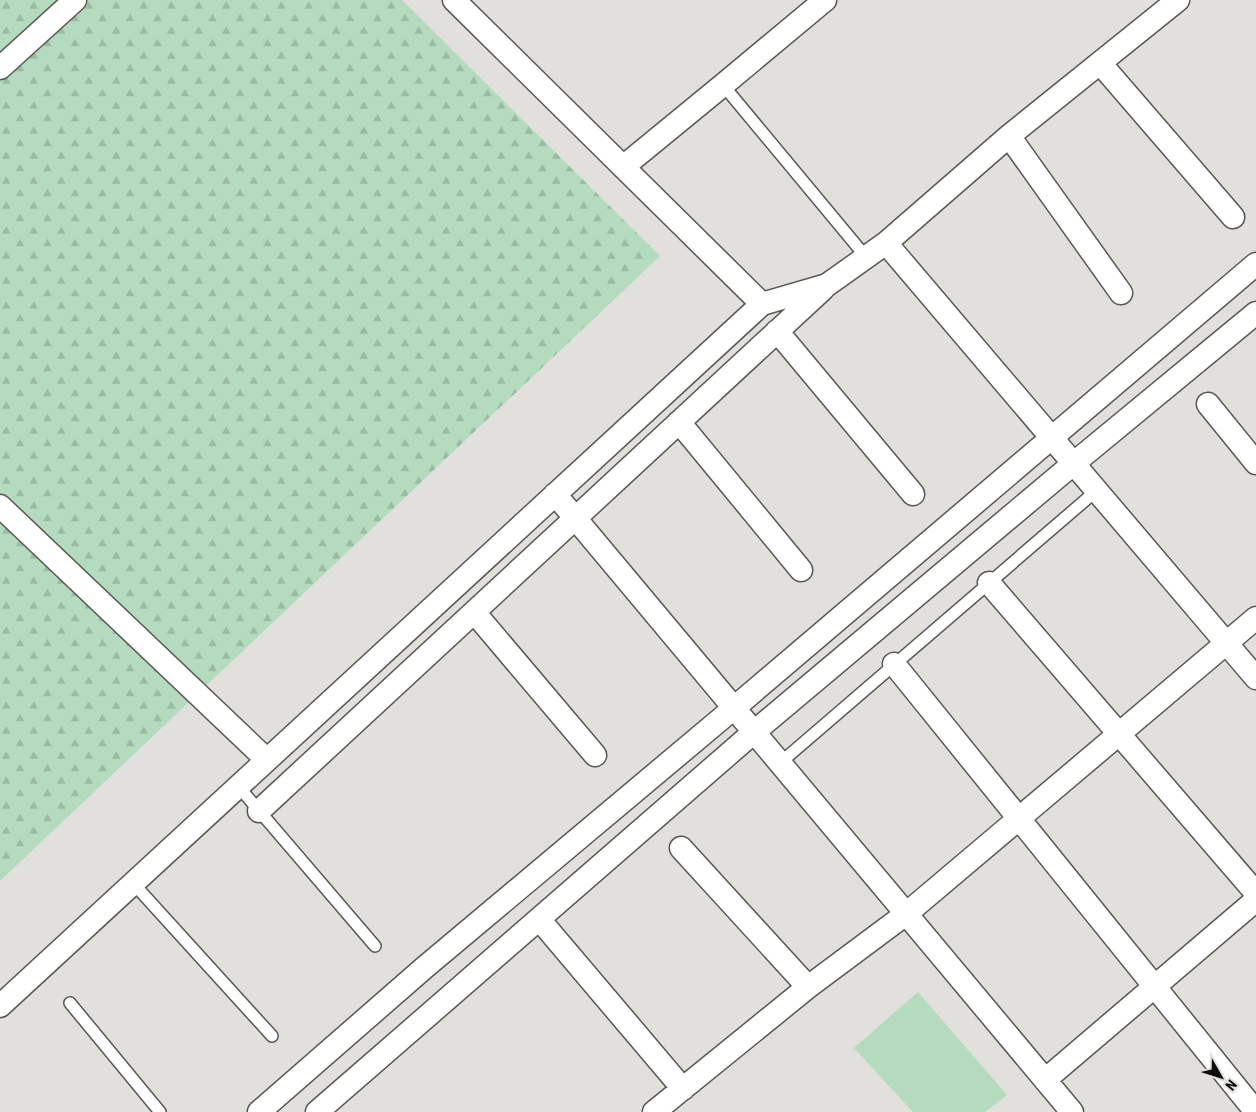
<svg xmlns="http://www.w3.org/2000/svg" width="1256" height="1112" font-family="'Roboto Condensed',sans-serif">
  <style>
    .forest { fill: url(#forest-firs) }
    .park { fill: #b5dbbe }
    .lines { fill: none; stroke-linecap: round; stroke-linejoin: round }
    .lane-casing { stroke: #595754; stroke-width: 14 }
    .street-casing { stroke: #595754; stroke-width: 25 }
    .lane { stroke: #fff; stroke-width: 11 }
    .street { stroke: #fff; stroke-width: 22 }
  </style>
  <defs>
    <pattern id="forest-firs" width="22" height="20" patternUnits="userSpaceOnUse" patternTransform="scale(1.25)"><rect width="22" height="20" fill="#b5dbbe"/><path d="M5 1l3.5 6h-7zM16 11l3.5 6h-7z" fill="#9abba2"/></pattern>
  </defs>
  <rect width="100%" height="100%" fill="#e2e0dc"/>
  <path class="forest" d="M0 0H402L660 256 0 881Z"/>
  <path class="park" d="M918 992 1007 1095 985 1112H913L854 1048Z"/>
  <g class="lines">
    <defs>
      <path id="lane" d="M723 85 866 257
        M780 763 1096 491
        M238 786 375 946
        M133 883 272 1036
        M70 1003 160 1112"/>
      <path id="street" d="M454 0 762 304
        M1100 63 1233 217
        M0 68 75 0
        M1009 136 1121 293
        M623 167 723 85 825 0
        M886 243 1256 678
        M777 331 913 494
        M1208 404 1256 463
        M679 422 801 570
        M555 494 1072 1112
        M0 506 267 760
        M989 583 1256 893
        M474 612 595 755
        M894 664 1256 1112
        M259 811 823 289
        M681 848 808 987
        M539 919 683 1089
        M0 1006 762 304 827 285 886 243 1009 136 1178 0
        M1045 1080 1256 900
        M259 1112 424 968 734 708 1256 264
        M317 1112 754 732 1073 464 1256 313
        M654 1112 808 987 906 914 1256 618"/>
    </defs>
    <use href="#lane" class="lane-casing"/>
    <use href="#street" class="street-casing"/>
    <use href="#lane" class="lane"/>
    <use href="#street" class="street"/>
  </g>
  <g transform="translate(1221 1077) rotate(129)" stroke="#e2e0dc" stroke-width="4" paint-order="stroke">
  <path d="M0-4L9 19L0 12L-9 19Z" fill="#0e0d0b"/>
  <text y="-8" font-size="14" font-weight="bold" text-anchor="middle" fill="#0e0d0b">N</text>
  </g>
</svg>
